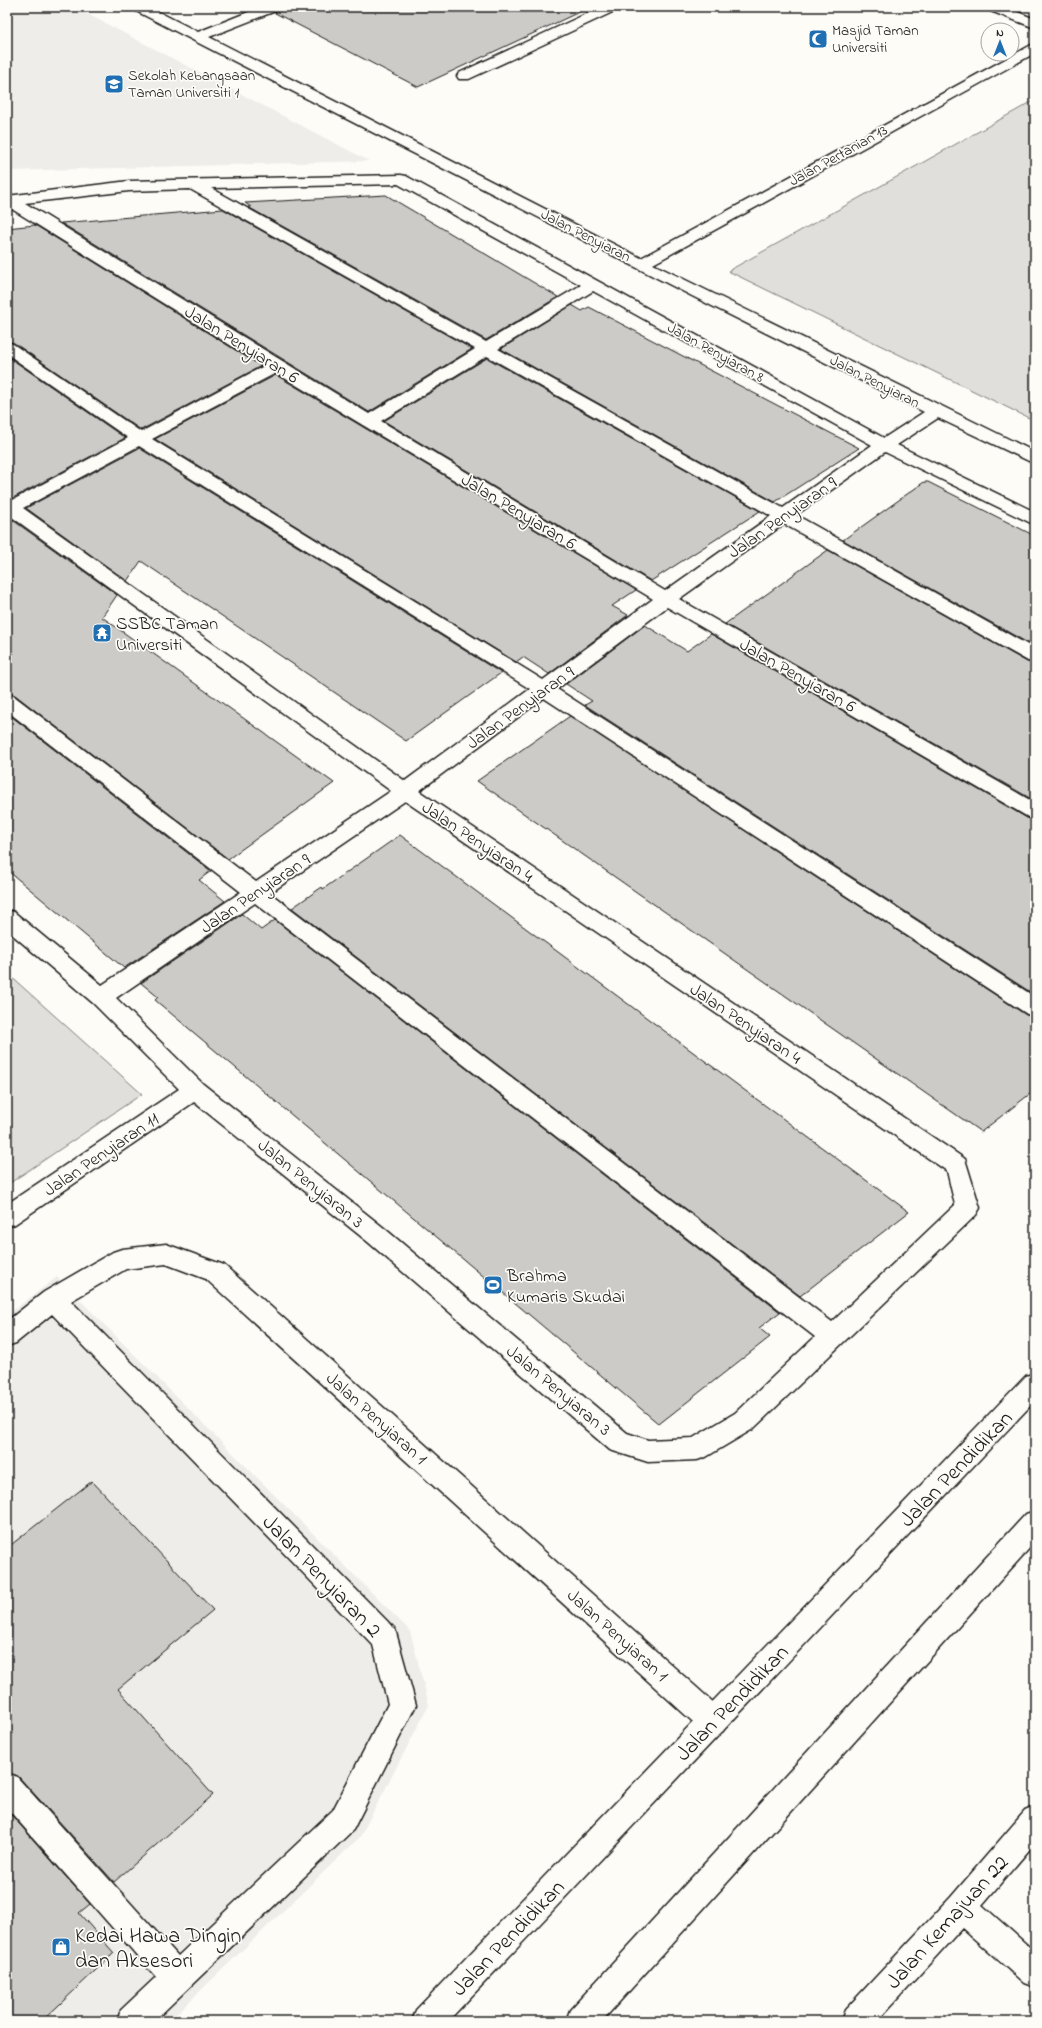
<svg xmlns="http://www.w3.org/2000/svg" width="1042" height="2028" font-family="'Indie Flower',sans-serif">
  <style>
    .built { fill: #eeede9 }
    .green { fill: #e0dfdb; stroke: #7e7e7c }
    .building { fill: #cccbc8; stroke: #1c1c1c }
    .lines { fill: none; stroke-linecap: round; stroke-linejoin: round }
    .minor-casing { stroke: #1c1c1c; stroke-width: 3 }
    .major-casing { stroke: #1c1c1c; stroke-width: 3 }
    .minor { fill: #fdfcf7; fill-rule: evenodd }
    .major { fill: #fdfcf7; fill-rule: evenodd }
    .labels { text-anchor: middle; stroke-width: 3.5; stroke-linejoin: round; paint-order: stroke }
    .far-poi-label { font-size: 15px; fill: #1c1c1c; stroke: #fdfcf7; text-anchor: start }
    .far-street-label { font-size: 15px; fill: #1c1c1c; stroke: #fdfcf7 }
    .street-label { font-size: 18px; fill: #1c1c1c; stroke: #fdfcf7 }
    .poi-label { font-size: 18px; fill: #1c1c1c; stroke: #fdfcf7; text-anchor: start }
    .near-street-label { font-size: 22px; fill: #1c1c1c; stroke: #fdfcf7 }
    .near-poi-label { font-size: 22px; fill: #1c1c1c; stroke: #fdfcf7; text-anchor: start }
  </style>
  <rect width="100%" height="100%" fill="#fdfcf7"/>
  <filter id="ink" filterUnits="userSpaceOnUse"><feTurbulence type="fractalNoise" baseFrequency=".025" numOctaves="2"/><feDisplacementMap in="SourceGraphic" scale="8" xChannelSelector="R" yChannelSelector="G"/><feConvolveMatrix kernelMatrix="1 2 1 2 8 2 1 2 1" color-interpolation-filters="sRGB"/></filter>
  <g filter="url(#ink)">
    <path class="built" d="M7 7H74L369 161 7 171Z
      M57 1277 410 1631 429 1705 360 1837 169 2021H7V1315Z"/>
    <path class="green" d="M1035 100V421L728 271Z
      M7 973 142 1094 7 1185Z"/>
    <path class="building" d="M281 7H590L418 87 275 13Z
      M386 195 558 297 486 340 248 207H251L245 203Z
      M223 209 472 349 369 412 61 223Z
      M35 225 261 366 141 430 14 343 7 341V228Z
      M572 305 582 311 589 307 859 448 775 502 501 349Z
      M7 356 125 438 11 499H7Z
      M487 358 760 511 651 581 384 421Z
      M276 375 636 590 612 606 628 615 549 674 523 657 516 662 155 439Z
      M139 448 501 673 406 741 141 561 127 581 26 508Z
      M924 482H928L1035 536V647L843 540Z
      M7 516 117 595 102 617 334 783 228 859 15 695 7 693Z
      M828 550 1027 662 1035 664V801L725 624Z
      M645 625 687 651 711 634 1027 818 1035 820V995L585 705 592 701 566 684Z
      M7 713 211 871 199 880 225 901 124 968 7 870Z
      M570 716 1026 1015 1035 1017V1090L981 1132 477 781Z
      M400 835 909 1212 800 1296 292 908 322 887 323 889Z
      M242 914 261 930 275 920 780 1312 759 1328 770 1337 659 1424 155 1000 158 997 141 983Z
      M92 1481 213 1610 118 1689 213 1795 114 1882 18 1776 7 1772V1548Z
      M7 1810 90 1904 79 1913 114 1953 42 2021H7Z"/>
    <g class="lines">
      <defs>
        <path id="minor" d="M132 7H149L198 32 261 7H280L278 10 209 37 641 258 1035 43V53L653 264 1035 452V464L938 418 897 445 1035 512V525L885 452 796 515 1035 649V663L1028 661 784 524 679 599 1035 803V819L1028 817 667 607 557 689 1035 997V1016L1027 1014 544 698 419 791 965 1159 980 1208 976 1215 753 1429 706 1457 697 1460 648 1462 610 1450 368 1242 194 1102 15 1224 7 1227V1204L179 1089 93 1003 7 930V910L14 912 102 985 241 892 7 711V694L14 696 256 882 391 791 9 515H7V500L11 501 128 438 7 354V342L13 344 141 432 264 366 7 206V196L129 181 401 175 406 176 884 438 924 412 692 296 134 10ZM398 184 581 285 486 342 211 188ZM190 189 475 349 369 414 25 203 129 191ZM593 291 872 445 783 508 498 349ZM487 356 771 516 665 591 381 421ZM276 373 653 599 543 680 152 439ZM139 446 530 689 405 781 23 508ZM405 801 947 1171 955 1205 832 1322 270 893ZM255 903 815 1337 735 1413 693 1438 648 1440 627 1433 384 1228 203 1084 116 998Z
          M601 7H619L617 10 469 79H459L457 76 459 73Z
          M986 7H1005L1035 19V28L988 10Z
          M166 1244 224 1265 723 1711 727 1721 723 1731 713 1735 703 1731 206 1279 166 1264 126 1269 71 1301 395 1629 416 1705 353 1830 154 2021H117L121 2010 156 1977 7 1808V1773L17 1777 178 1956 333 1810 388 1704 373 1645 52 1314 16 1343 7 1346V1321L44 1292 113 1252 122 1249Z
          M1035 1807V1843L982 1905 1035 1952V1987L1024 1983 962 1928 877 2021H841L845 2010 951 1897 1025 1811Z"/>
        <path id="major" d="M1035 1373V1401L448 2021H412L416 2010 1026 1376Z
          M1035 1511V1542L602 2021H566L570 2010 1026 1514Z"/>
      </defs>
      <use href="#minor" class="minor-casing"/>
      <use href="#major" class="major-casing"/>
      <use href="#minor" class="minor"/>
      <use href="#major" class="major"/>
    </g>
  </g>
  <defs>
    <symbol id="mosque-square" viewBox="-11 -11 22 22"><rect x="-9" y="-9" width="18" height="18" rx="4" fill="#1f6fb2" stroke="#fdfcf7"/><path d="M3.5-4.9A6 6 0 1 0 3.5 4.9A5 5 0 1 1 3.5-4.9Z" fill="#fff"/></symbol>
    <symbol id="school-square" viewBox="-11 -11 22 22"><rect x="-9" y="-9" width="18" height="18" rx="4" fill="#1f6fb2" stroke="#fdfcf7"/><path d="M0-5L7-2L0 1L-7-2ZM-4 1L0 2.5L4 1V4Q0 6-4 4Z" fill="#fff"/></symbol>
    <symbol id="temple-square" viewBox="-11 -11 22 22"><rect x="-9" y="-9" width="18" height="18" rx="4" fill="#1f6fb2" stroke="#fdfcf7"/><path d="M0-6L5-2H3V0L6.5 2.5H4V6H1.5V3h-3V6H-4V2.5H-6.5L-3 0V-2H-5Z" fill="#fff"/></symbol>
    <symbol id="stadium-square" viewBox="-11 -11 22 22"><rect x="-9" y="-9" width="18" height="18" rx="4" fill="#1f6fb2" stroke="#fdfcf7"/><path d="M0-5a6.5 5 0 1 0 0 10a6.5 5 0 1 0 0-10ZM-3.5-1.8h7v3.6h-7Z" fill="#fff"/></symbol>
    <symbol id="shop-square" viewBox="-11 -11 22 22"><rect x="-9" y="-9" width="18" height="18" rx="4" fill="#1f6fb2" stroke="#fdfcf7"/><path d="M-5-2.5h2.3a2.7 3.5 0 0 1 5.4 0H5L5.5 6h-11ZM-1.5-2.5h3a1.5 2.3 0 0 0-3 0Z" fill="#fff"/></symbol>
  </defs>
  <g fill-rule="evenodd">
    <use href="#mosque-square" x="807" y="28" width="22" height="22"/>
    <use href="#school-square" x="103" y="73" width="22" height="22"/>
    <use href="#temple-square" x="91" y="622" width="22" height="22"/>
    <use href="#stadium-square" x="482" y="1274" width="22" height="22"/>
    <use href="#shop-square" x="50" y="1936" width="22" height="22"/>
  </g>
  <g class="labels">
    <g class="far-poi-label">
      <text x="832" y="35">Masjid Taman<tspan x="832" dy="17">Universiti</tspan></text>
      <text x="128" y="80">Sekolah Kebangsaan<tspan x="128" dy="17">Taman Universiti 1</tspan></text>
    </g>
    <g class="far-street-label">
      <text transform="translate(838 155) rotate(-29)" y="5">Jalan Pertanian 13</text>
      <text transform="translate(586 235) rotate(27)" y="5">Jalan Penyiaran</text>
      <text transform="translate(716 352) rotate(29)" y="5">Jalan Penyiaran 8</text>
      <text transform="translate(875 381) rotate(27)" y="5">Jalan Penyiaran</text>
    </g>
    <g class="street-label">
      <text transform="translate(242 344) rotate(32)" y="6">Jalan Penyiaran 6</text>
      <text transform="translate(519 511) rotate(31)" y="6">Jalan Penyiaran 6</text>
      <text transform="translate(782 517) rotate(-35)" y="6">Jalan Penyiaran 9</text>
      <text transform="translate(798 675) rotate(30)" y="6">Jalan Penyiaran 6</text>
      <text transform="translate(520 707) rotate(-36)" y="6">Jalan Penyiaran 9</text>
      <text transform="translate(478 841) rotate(34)" y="6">Jalan Penyiaran 4</text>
      <text transform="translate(255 893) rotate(-34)" y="6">Jalan Penyiaran 9</text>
      <text transform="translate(746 1023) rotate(34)" y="6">Jalan Penyiaran 4</text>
      <text transform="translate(101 1154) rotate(-34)" y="6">Jalan Penyiaran 11</text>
      <text transform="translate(311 1183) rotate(39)" y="6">Jalan Penyiaran 3</text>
      <text transform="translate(559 1390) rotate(40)" y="6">Jalan Penyiaran 3</text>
      <text transform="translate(377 1418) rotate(42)" y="6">Jalan Penyiaran 1</text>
      <text transform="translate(618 1635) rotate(42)" y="6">Jalan Penyiaran 1</text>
    </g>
    <g class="poi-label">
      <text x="116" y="629">SSBC Taman<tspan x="116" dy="21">Universiti</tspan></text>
      <text x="507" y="1281">Brahma<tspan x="507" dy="21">Kumaris Skudai</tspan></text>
    </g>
    <g class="near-street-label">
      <text transform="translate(955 1468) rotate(-46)" y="8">Jalan Pendidikan</text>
      <text transform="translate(323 1575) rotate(46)" y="8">Jalan Penyiaran 2</text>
      <text transform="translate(731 1702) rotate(-46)" y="8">Jalan Pendidikan</text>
      <text transform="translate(946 1921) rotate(-48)" y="8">Jalan Kemajuan 22</text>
      <text transform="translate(507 1937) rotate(-46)" y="8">Jalan Pendidikan</text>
    </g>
    <g class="near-poi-label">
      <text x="75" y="1942">Kedai Hawa Dingin<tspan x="75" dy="25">dan Aksesori</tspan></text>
    </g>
  </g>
  <rect width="1042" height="2028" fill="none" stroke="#fdfcf7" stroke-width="24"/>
  <rect x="12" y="12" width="1018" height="2004" fill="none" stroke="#1c1c1c" stroke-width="1.5" filter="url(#ink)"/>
  <g transform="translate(1000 42)"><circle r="19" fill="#fdfcf7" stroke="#a3a29f"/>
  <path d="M0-3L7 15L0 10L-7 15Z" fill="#1f6fb2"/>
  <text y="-6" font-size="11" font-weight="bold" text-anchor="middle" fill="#1c1c1c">N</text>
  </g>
</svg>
